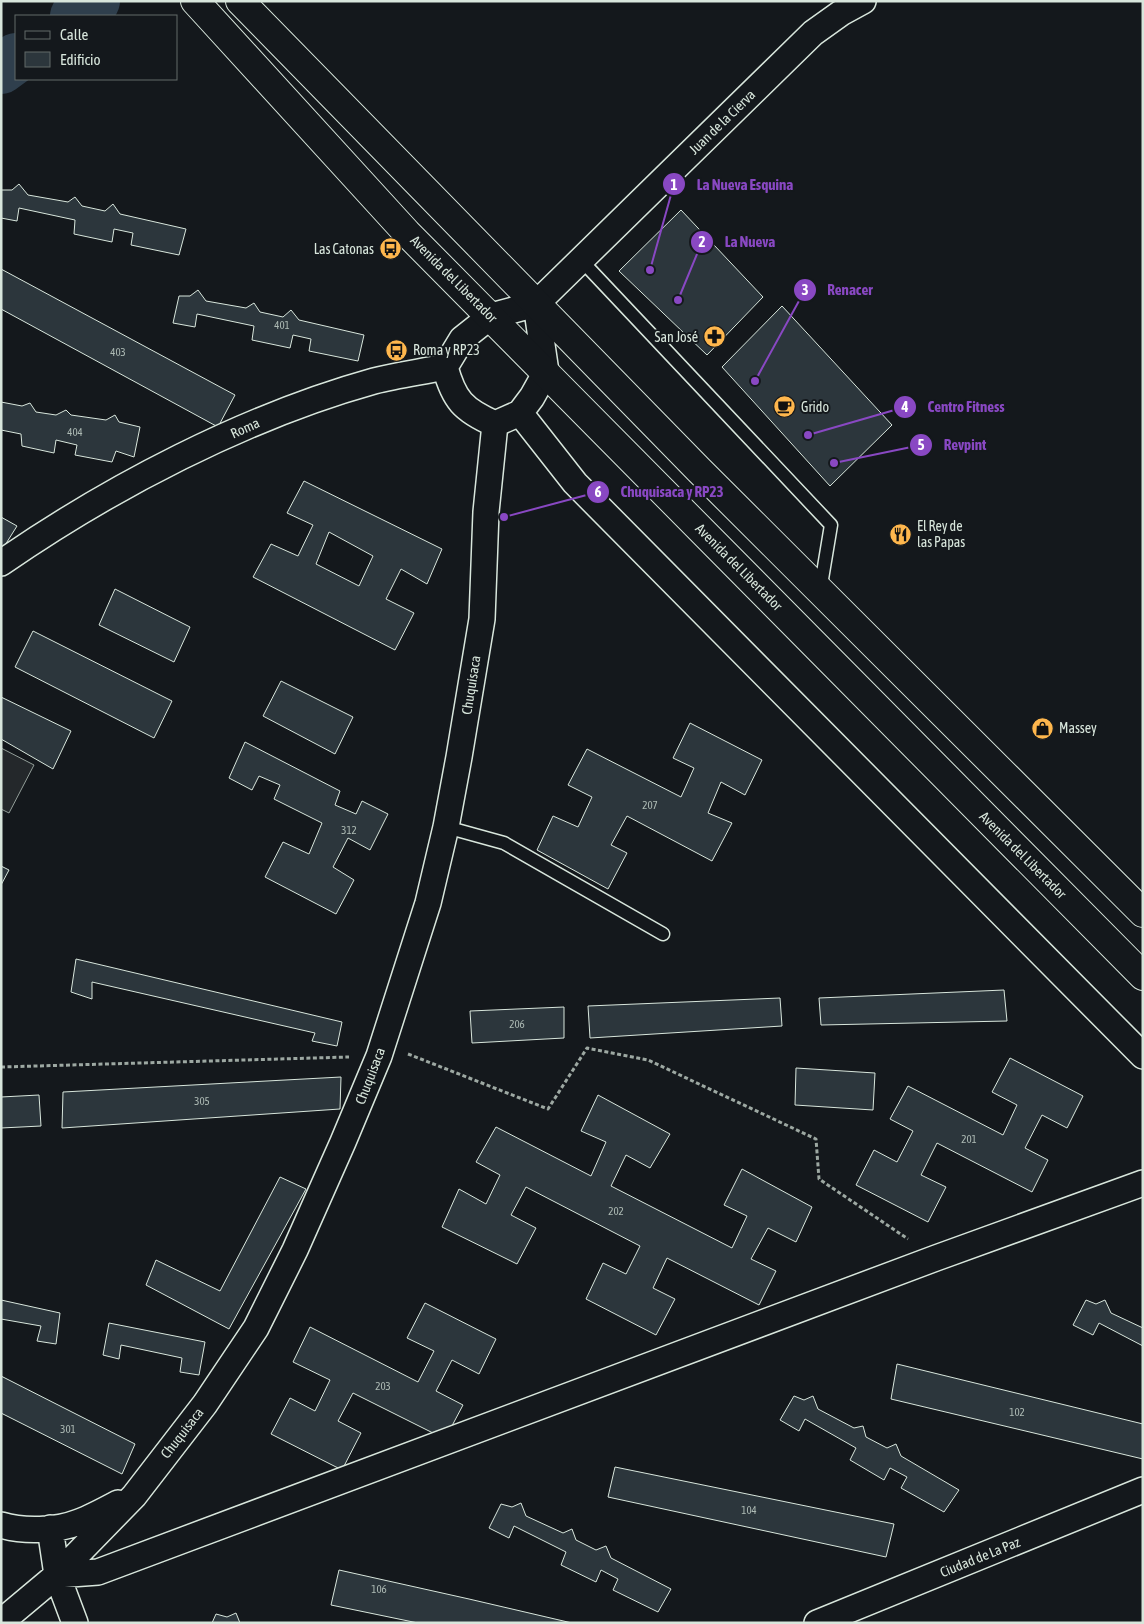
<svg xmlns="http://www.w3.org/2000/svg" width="1144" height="1624" font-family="'Asap Condensed',sans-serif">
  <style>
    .parking { fill: #24282b; stroke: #939e99 }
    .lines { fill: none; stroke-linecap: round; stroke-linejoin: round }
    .river { stroke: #2f3f4d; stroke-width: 50 }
    .building { fill: #2c363c; stroke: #d8e6dc; fill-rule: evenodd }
    .service-casing { stroke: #d8e6dc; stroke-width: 15 }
    .minor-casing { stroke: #d8e6dc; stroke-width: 28 }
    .primary-casing { stroke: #d8e6dc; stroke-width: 30 }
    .path { stroke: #9da8a2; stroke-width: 3; stroke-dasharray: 4 2.5; stroke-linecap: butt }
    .service { stroke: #14181c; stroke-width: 12 }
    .minor { stroke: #14181c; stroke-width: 25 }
    .primary { stroke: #14181c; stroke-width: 28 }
    .labels { text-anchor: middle; stroke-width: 4; stroke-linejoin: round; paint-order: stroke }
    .number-label { font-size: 11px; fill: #adbab4 }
    .street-label { font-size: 14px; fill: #d8e6dc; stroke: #14181c }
    .poi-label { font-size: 14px; fill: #d8e6dc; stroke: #14181c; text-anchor: start }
    .leader { fill: none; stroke: #8948c3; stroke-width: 2 }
    .callout-dot { fill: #8948c3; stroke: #14181c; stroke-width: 2 }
    .mark-label { font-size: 15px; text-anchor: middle; font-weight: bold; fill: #fff }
    .callout-label { font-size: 15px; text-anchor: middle; font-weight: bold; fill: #8948c3; stroke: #14181c; stroke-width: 4; stroke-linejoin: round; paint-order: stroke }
  </style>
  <rect width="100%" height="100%" fill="#14181c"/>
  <path class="parking" d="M1 748 34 765 9 813 1 809Z"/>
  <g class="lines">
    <path class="river" d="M75 16 95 1
      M1 69 16 58"/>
  </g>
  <path class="building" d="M19 184 28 195 68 202 75 197 82 206 105 211 113 204 120 214 186 229 179 255 131 245 133 233 114 229 112 242 74 234 75 220 19 208 17 221 1 218V190H12Z
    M681 210 763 297 707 355 619 271Z
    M1 269 235 395 218 427 1 309Z
    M198 290 206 301 246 308 254 303 260 312 283 317 291 310 299 320 364 335 358 361 309 351 311 339 293 335 290 348 252 340 254 326 197 314 195 327 173 323 179 296H190Z
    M782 306 892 425 830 486 722 367Z
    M1 402 22 406 30 403 36 412 56 415 66 410 71 415 106 420 115 415 119 422 140 427 134 457 116 451 112 462 75 455 77 445 56 440 54 453 22 446 21 434 1 430Z
    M304 481 442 549 427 584 401 569 386 599 414 613 395 650 253 577 271 544 298 556 313 525 287 513ZM329 532 373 556 359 586 316 564Z
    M1 517 17 526 2 550 1 549Z
    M115 589 190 627 174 662 99 625Z
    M33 631 172 701 154 738 15 667Z
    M281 681 353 717 335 754 263 716Z
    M1 697 71 731 53 769 1 739Z
    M690 723 762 760 745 795 721 782 708 813 732 823 712 861 627 816 611 845 627 853 608 889 537 850 553 816 578 827 592 797 568 785 587 749 681 797 694 768 673 758Z
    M245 742 340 791 335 805 356 814 362 801 388 814 370 850 348 838 333 867 354 880 336 914 265 877 283 842 309 854 322 823 274 799 280 785 259 776 252 790 229 778Z
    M1 866 9 870 1 885Z
    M76 959 342 1022 337 1046 312 1041 315 1033 92 982V999L71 992Z
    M1004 990 1007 1021 821 1025 819 998Z
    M780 998 782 1026 590 1038 588 1006Z
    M564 1007V1038L472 1043 470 1011Z
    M1010 1058 1083 1096 1067 1128 1042 1115 1025 1148 1048 1160 1032 1192 937 1143 921 1175 946 1187 928 1222 856 1185 874 1150 897 1162 913 1131 890 1119 908 1086 1003 1135 1017 1105 992 1092Z
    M796 1068 875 1073 873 1110 795 1105Z
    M341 1077 340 1109 62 1128 63 1092Z
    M39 1095 41 1126 1 1128V1097Z
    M598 1095 670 1134 650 1168 626 1155 611 1186 732 1248 747 1216 724 1205 742 1169 812 1207 796 1242 768 1228 751 1259 776 1271 759 1305 667 1258 653 1288 675 1299 656 1335 586 1299 603 1263 626 1274 640 1246 526 1187 511 1215 536 1228 517 1264 442 1227 459 1189 486 1204 500 1175 476 1162 496 1127 591 1176 606 1142 581 1131Z
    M280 1177 306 1189 229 1329 146 1285 156 1260 220 1291Z
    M1 1300 60 1313 56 1344 37 1341 41 1326 1 1319Z
    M1086 1300 1096 1304 1105 1300 1111 1313 1143 1328V1346L1099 1323 1093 1335 1073 1325Z
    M425 1303 496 1339 479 1374 452 1360 436 1391 463 1405 445 1439 353 1393 338 1421 361 1433 342 1470 271 1434 290 1398 315 1411 330 1380 293 1362 310 1327 418 1382 434 1351 407 1338Z
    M109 1323 205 1342 199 1375 180 1372 182 1358 121 1345 119 1359 103 1355Z
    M897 1364 1143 1424V1459L891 1399Z
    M1 1376 135 1444 122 1474 1 1413Z
    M794 1396 804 1400 813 1396 818 1409 854 1428 863 1426 866 1437 887 1448 896 1444 901 1456 959 1490 944 1512 901 1488 907 1477 890 1468 884 1480 850 1460 856 1448 805 1419 799 1431 780 1420Z
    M615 1467 894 1524 886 1557 608 1497Z
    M521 1503 526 1516 563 1533 572 1529 576 1540 596 1550 606 1546 611 1558 671 1589 658 1612 613 1590 618 1579 601 1570 596 1582 561 1565 566 1552 514 1526 509 1538 489 1528 501 1504 512 1507Z
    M339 1570 469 1599 572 1623H418L331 1605Z
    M236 1613 240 1623H212L216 1614 227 1617Z"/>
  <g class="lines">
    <defs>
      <path id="service" d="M581 260 831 525 820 591
        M446 827 504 843 663 934"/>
      <path id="minor" d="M445 367C454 400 463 410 495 424L520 413 532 397 546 372 536 304
        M520 413 575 483 1143 1056
        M1 563C111 487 245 417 374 381 397 375 421 372 445 367L462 339 491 316 536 304 813 33 841 13 863 1
        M1 1525C24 1532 56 1531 79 1522 92 1517 105 1510 118 1503
        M50 1528 57 1575 75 1623
        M57 1575 98 1572 936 1258 1143 1183
        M1 1622 57 1575 134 1496 205 1404 256 1328 295 1250 343 1142 379 1056 428 903 446 827 459 757 482 619 486 512 495 424
        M817 1623 1143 1490"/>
      <path id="primary" d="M195 1 407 233 1143 976
        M240 1 699 470 1143 913"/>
    </defs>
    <use href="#service" class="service-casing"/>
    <use href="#minor" class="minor-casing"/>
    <use href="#primary" class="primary-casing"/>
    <path class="path" d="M408 1054 548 1109 587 1048 648 1060 816 1139 819 1179 908 1239
      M1 1067 349 1057"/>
    <use href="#service" class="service"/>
    <use href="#minor" class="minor"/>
    <use href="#primary" class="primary"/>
  </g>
  <defs>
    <symbol id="bus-disc" viewBox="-11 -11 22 22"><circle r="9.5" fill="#ffb74d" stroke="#14181c"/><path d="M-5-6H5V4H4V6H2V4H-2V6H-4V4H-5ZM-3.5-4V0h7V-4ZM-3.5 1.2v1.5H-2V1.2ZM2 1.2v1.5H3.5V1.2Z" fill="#111"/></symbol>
    <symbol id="pharmacy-disc" viewBox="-11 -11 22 22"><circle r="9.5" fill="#ffb74d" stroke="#14181c"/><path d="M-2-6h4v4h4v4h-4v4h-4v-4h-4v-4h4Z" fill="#111"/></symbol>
    <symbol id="cafe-disc" viewBox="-11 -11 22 22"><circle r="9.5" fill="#ffb74d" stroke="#14181c"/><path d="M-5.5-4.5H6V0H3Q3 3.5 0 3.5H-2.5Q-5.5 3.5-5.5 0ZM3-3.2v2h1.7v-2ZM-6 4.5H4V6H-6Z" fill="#111"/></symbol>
    <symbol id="restaurant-disc" viewBox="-11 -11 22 22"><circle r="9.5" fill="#ffb74d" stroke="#14181c"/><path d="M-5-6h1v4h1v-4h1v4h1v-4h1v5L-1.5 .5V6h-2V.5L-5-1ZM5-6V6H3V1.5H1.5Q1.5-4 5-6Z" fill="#111"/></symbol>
    <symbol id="shop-disc" viewBox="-11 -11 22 22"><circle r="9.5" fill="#ffb74d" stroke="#14181c"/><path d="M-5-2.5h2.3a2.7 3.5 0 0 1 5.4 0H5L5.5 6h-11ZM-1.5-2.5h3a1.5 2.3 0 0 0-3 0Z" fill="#111"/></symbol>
  </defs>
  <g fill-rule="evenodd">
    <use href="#bus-disc" x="378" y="236" width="25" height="25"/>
    <use href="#pharmacy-disc" x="702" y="324" width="25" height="25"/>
    <use href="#bus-disc" x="384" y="338" width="25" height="25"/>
    <use href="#cafe-disc" x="772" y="394" width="25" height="25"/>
    <use href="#restaurant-disc" x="888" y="522" width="25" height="25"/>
    <use href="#shop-disc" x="1030" y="716" width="25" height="25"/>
  </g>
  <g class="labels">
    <g class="number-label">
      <text x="282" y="329">401</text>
      <text x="118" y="356">403</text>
      <text x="75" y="436">404</text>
      <text x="650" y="809">207</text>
      <text x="349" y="834">312</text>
      <text x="517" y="1028">206</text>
      <text x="202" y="1105">305</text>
      <text x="969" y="1143">201</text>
      <text x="616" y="1215">202</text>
      <text x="383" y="1390">203</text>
      <text x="1017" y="1416">102</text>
      <text x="68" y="1433">301</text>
      <text x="749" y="1514">104</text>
      <text x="379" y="1593">106</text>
    </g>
    <g class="street-label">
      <text transform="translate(722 122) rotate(-44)" y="5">Juan de la Cierva</text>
      <text transform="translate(454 279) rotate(45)" y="5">Avenida del Libertador</text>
      <text transform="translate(245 428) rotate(-24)" y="5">Roma</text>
      <text transform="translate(739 567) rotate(45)" y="5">Avenida del Libertador</text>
      <text transform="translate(471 685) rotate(-81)" y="5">Chuquisaca</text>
      <text transform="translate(1023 855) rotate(45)" y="5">Avenida del Libertador</text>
      <text transform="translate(370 1076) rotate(-69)" y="5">Chuquisaca</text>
      <text transform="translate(182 1433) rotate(-52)" y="5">Chuquisaca</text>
      <text transform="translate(980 1557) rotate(-22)" y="5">Ciudad de La Paz</text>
    </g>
    <g class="poi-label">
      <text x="374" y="254" text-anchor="end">Las Catonas</text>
      <text x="698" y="342" text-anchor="end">San José</text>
      <text x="413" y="355">Roma y RP23</text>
      <text x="801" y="412">Grido</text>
      <text x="917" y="531">El Rey de<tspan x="917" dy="16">las Papas</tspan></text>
      <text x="1059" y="733">Massey</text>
    </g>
  </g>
  <path class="leader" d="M650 270L674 184M678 300L702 242M755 381L805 290M808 435L905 407M834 463L921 445M504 517L598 492"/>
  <g class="callout-dot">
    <circle cx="650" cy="270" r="5"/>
    <circle cx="678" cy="300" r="5"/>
    <circle cx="755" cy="381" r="5"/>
    <circle cx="808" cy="435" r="5"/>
    <circle cx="834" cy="463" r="5"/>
    <circle cx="504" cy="517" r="5"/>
    <circle cx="674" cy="184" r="12"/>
    <circle cx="702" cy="242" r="12"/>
    <circle cx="805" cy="290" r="12"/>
    <circle cx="905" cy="407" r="12"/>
    <circle cx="921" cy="445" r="12"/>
    <circle cx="598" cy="492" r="12"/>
  </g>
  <g class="mark-label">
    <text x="674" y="190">1</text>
    <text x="702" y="247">2</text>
    <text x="805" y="295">3</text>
    <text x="905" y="412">4</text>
    <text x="921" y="450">5</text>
    <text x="598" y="497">6</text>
  </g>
  <g class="callout-label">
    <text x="745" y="190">La Nueva Esquina</text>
    <text x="750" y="247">La Nueva</text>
    <text x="850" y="295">Renacer</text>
    <text x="966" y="412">Centro Fitness</text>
    <text x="965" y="450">Revpint</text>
    <text x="672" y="497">Chuquisaca y RP23</text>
  </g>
  <rect width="1144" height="1624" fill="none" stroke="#d8e6dc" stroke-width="5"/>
  <rect x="15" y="15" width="162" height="65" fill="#14181c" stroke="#626a69"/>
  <rect x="25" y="31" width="25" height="8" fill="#14181c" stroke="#626a69"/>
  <text x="60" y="40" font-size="15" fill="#d8e6dc">Calle</text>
  <rect x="25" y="52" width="25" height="15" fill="#2c363c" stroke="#626a69"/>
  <text x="60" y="65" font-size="15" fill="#d8e6dc">Edificio</text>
</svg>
